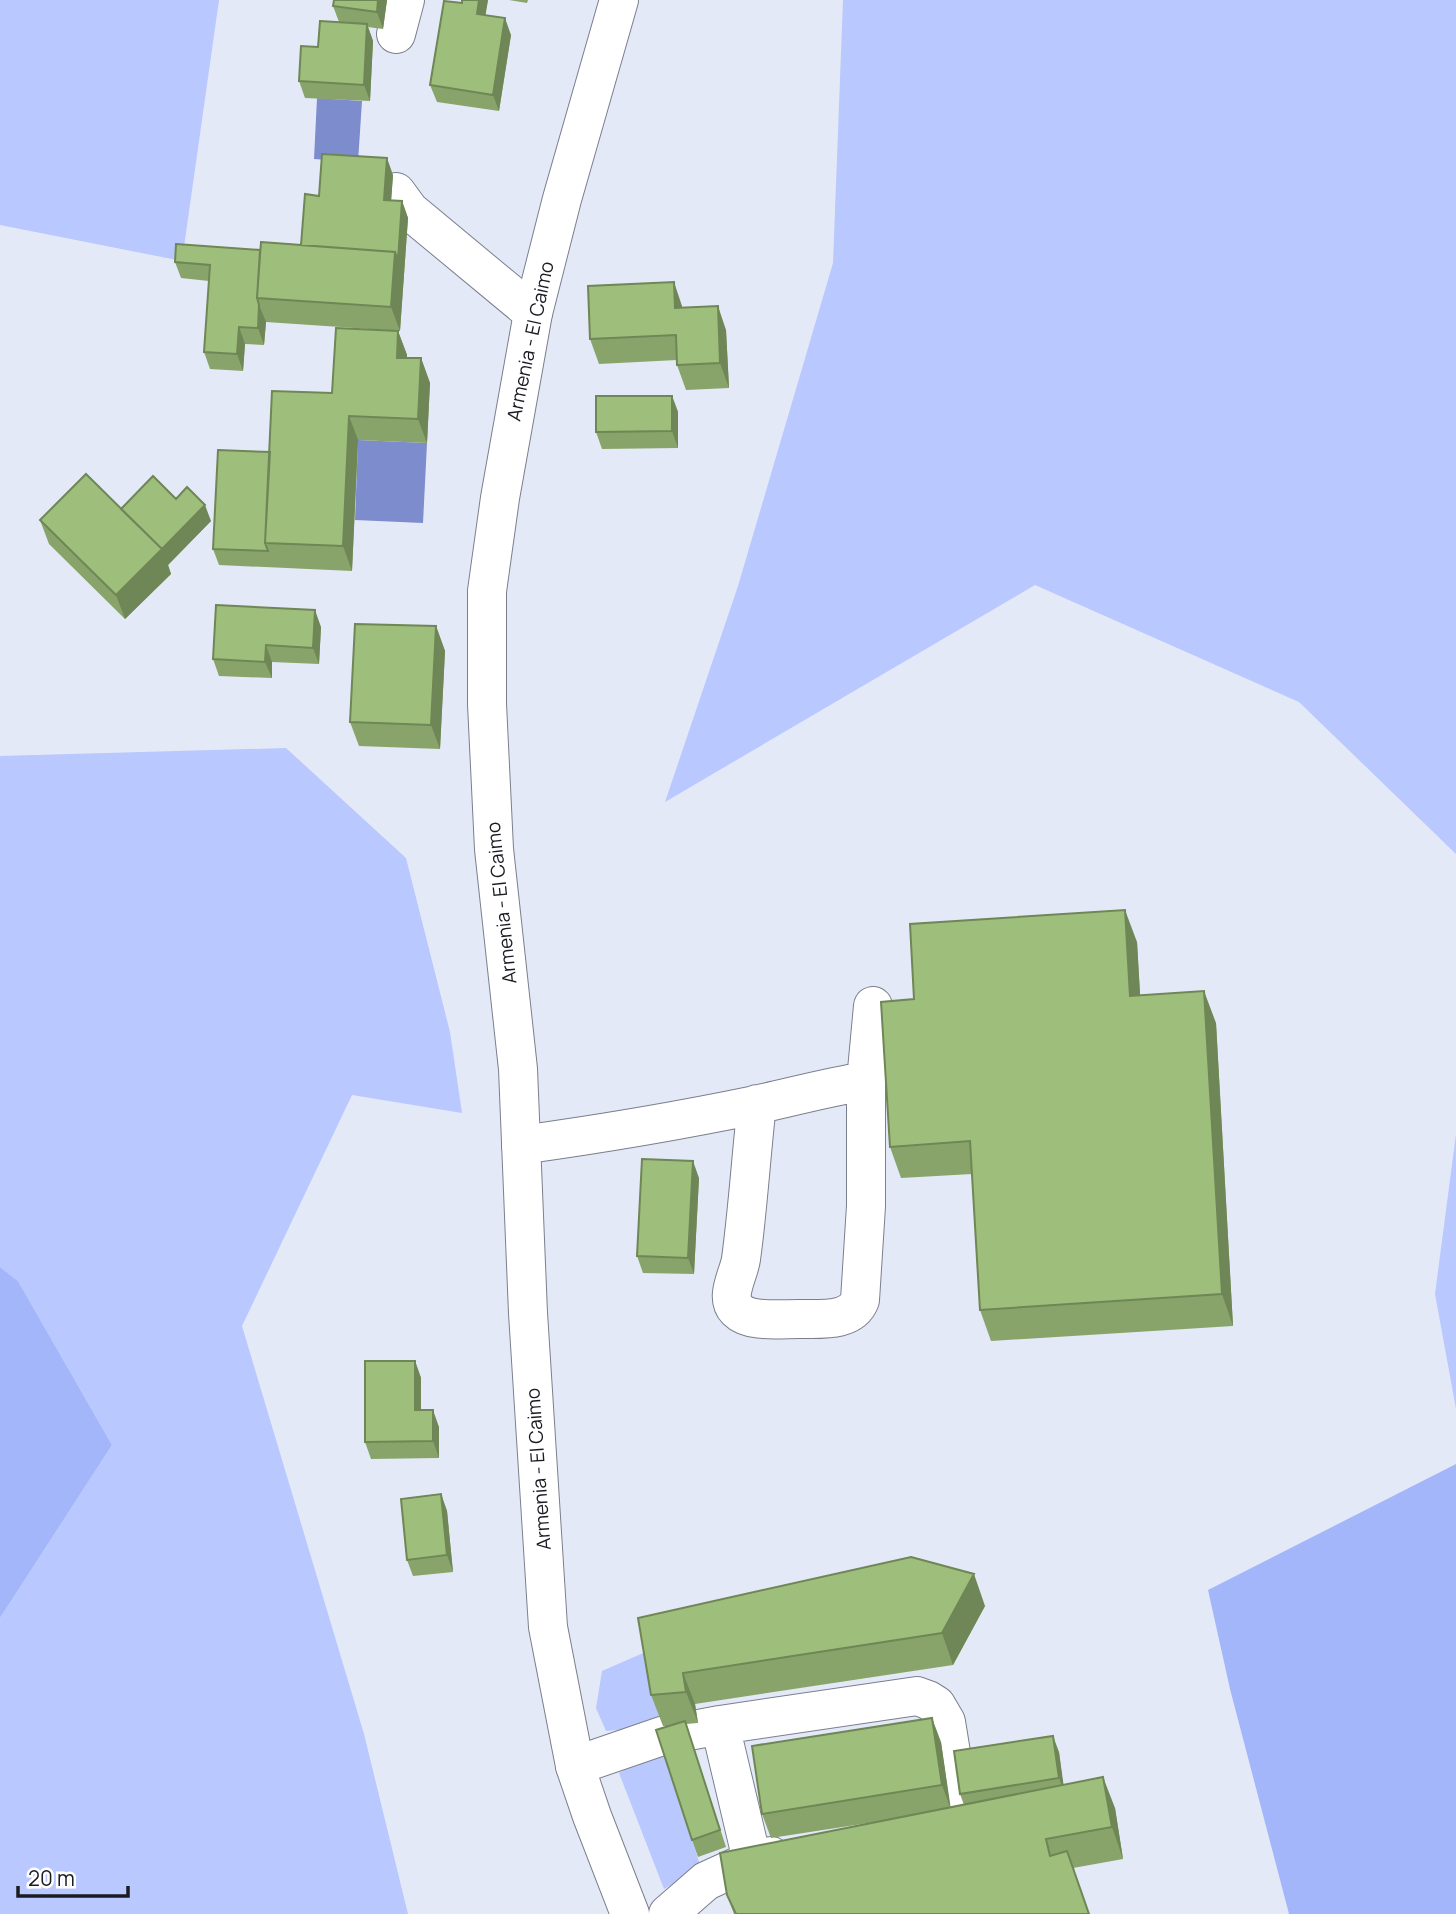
<svg xmlns="http://www.w3.org/2000/svg" width="1456" height="1914" font-family="Manrope,sans-serif">
  <style>
    .green { fill: #b9c8fe }
    .forest { fill: #a4b6fa }
    .water { fill: #7c8ccd }
    .lines { fill: none; stroke-linecap: round; stroke-linejoin: round }
    .minor-casing { stroke: #7b7f8d; stroke-width: 40 }
    .major-casing { stroke: #7b7f8d; stroke-width: 40 }
    .minor { stroke: #fff; stroke-width: 38 }
    .major { stroke: #fff; stroke-width: 38 }
    .wall { fill: #88a46a }
    .shaded-wall { fill: #6f8656 }
    .building { fill: #9ebf7b; stroke: #6f8656; stroke-width: 2 }
    .labels { text-anchor: middle; stroke-width: 6; stroke-linejoin: round; paint-order: stroke }
    .street-label { font-size: 19px; fill: #1b1c22; stroke: #fff }
  </style>
  <rect width="100%" height="100%" fill="#e4e9f8"/>
  <path class="green" d="M0 0H219L182 261 0 225Z
    M843 0H1456V854L1299 702 1035 585 665 802 738 586 833 263Z
    M286 748 406 858 450 1032 462 1113 352 1095 242 1326 364 1734 408 1914H0V1618L112 1445 18 1281 0 1267V756Z
    M1456 1134V1409L1435 1294Z
    M650 1650 663 1726 606 1731 596 1708 602 1671Z
    M662 1747 701 1868 664 1889 619 1773Z"/>
  <path class="forest" d="M0 1267 18 1281 112 1445 0 1618Z
    M1456 1464V1914H1289L1230 1689 1208 1590Z"/>
  <path class="water" d="M317 98 362 101 358 162 314 159Z
    M358 440 427 443 423 523 355 520Z"/>
  <g class="lines">
    <defs>
      <path id="minor" d="M396 34 405 0
        M396 192 410 211 533 313
        M757 1104C751 1156 748 1208 741 1259 739 1274 724 1297 737 1310 751 1324 785 1318 804 1319 824 1319 852 1321 860 1300L866 1206V1081
        M521 1145C600 1134 678 1121 755 1105 792 1097 828 1087 866 1081L873 1006
        M720 1725 752 1860
        M575 1766 662 1736 720 1725 917 1696 928 1700 936 1705 946 1722 958 1796 951 1814 941 1819 908 1825
        M668 1914 706 1881 752 1860 771 1856"/>
      <path id="major" d="M619 0 562 199 533 313 500 498 487 591V704L494 849 518 1069 528 1313 548 1627 575 1766 592 1816 630 1914"/>
    </defs>
    <use href="#minor" class="minor-casing"/>
    <use href="#major" class="major-casing"/>
    <use href="#minor" class="minor"/>
    <use href="#major" class="major"/>
  </g>
  <path class="wall" d="M334 0H387L383 29 368 27 373 41 370 101 305 98 299 81 339 22 333 6Z
    M488 0 485 15 511 35 499 111 437 102 430 85 462 3Z
    M509 0H528L527 3Z
    M393 175 391 200 402 201 408 218 400 331H398L407 355V358H421L430 383 427 443 358 440 352 571 219 565 213 549 270 452 332 393 385 330 266 322 264 345 245 344 243 371 210 369 204 352 209 281 181 278 175 262 301 245 319 196Z
    M682 307 726 330 729 388 686 390 677 365V360L599 364 590 339Z
    M672 396 678 412V448L602 449 596 432Z
    M176 499 211 521 168 565 171 574 125 619 49 544 40 520 121 509Z
    M436 626 445 651 440 749 359 746 350 722Z
    M321 627 319 664 272 662V678L219 676 213 659Z
    M1137 942 1140 995 1216 1023 1233 1326 991 1341 980 1310 972 1174 901 1178 890 1147 914 999Z
    M699 1178 694 1274 643 1273 637 1256Z
    M415 1361 421 1378V1410L439 1427V1458L371 1459 365 1442Z
    M441 1494 447 1511 453 1572 413 1576 407 1560Z
    M985 1606 953 1665 695 1704 698 1723 686 1724 726 1847 698 1857 692 1840 670 1726H663L651 1695 638 1618Z
    M941 1742 950 1807 964 1805 960 1794 1059 1752 1063 1785 1115 1808 1123 1859 1073 1868 1089 1914H734L727 1895 888 1820 771 1838 762 1814Z"/>
  <path class="shaded-wall" d="M378 0H387L383 29 377 12Z
    M479 0H488L483 30 477 14Z
    M505 18 511 35 499 111 493 95Z
    M367 24 373 41 370 101 364 85Z
    M387 158 393 175 390 217 384 200Z
    M402 201 408 218 400 331 391 307 395 252Z
    M674 282 682 306 684 332 675 308Z
    M259 305 266 322 264 345 258 328Z
    M718 306 726 330 729 388 720 363Z
    M239 327 245 344 243 371 237 354Z
    M398 331 407 355 406 382 397 358Z
    M421 358 430 383 427 443 418 419Z
    M672 396 678 412V448L672 431Z
    M349 416 358 440 352 571 343 546Z
    M205 505 211 521 168 565 171 574 125 619 116 595Z
    M315 610 321 627 319 664 313 648Z
    M436 626 445 651 440 749 431 725Z
    M266 645 272 662V678L265 662Z
    M1125 910 1137 942 1142 1027 1130 996Z
    M1204 991 1216 1023 1233 1326 1222 1294Z
    M693 1161 699 1178 694 1274 688 1258Z
    M415 1361 421 1378V1426L415 1410Z
    M433 1410 439 1427V1458L433 1441Z
    M441 1494 447 1511 453 1572 447 1555Z
    M974 1574 985 1606 953 1665 942 1633Z
    M683 1673 695 1704 698 1723 686 1692Z
    M932 1718 941 1742 951 1810 942 1785Z
    M1053 1736 1059 1752 1065 1795 1059 1778Z
    M1103 1777 1115 1808 1123 1859 1112 1827Z"/>
  <path class="building" d="M334 0H378L377 12 333 6Z
    M462 0H479L477 14 505 18 493 95 430 85 444 1 462 3Z
    M320 21 367 24 364 85 299 81 301 46 318 47Z
    M322 154 387 158 384 200 402 201 398 260 395 252 301 245 305 194 319 196Z
    M261 242 395 252 391 307 257 298Z
    M176 244 260 250 257 298 259 305 258 328 239 327 237 354 204 352 210 265 175 262Z
    M674 282 675 308 718 306 720 363 677 365 676 335 590 339 588 286Z
    M336 328 398 331 397 358H421L418 419 349 416 343 546 265 543 272 391 332 393Z
    M596 396H672V431L596 432Z
    M218 450 270 452 265 543 268 551 213 549Z
    M86 474 162 549 116 595 40 520Z
    M153 476 176 499 187 487 205 505 162 549 121 509Z
    M216 605 315 610 313 648 266 645 265 662 213 659Z
    M355 624 436 626 431 725 350 722Z
    M1125 910 1130 996 1204 991 1222 1294 980 1310 970 1141 890 1147 881 1002 914 999 910 924Z
    M642 1159 693 1161 688 1258 637 1256Z
    M365 1361H415V1410H433V1441L365 1442Z
    M441 1494 447 1555 407 1560 401 1499Z
    M911 1557 974 1574 942 1633 683 1673 686 1692 651 1695 638 1618Z
    M932 1718 942 1785 762 1814 752 1746Z
    M685 1721 720 1830 692 1840 656 1730Z
    M1053 1736 1059 1778 960 1794 954 1751Z
    M1103 1777 1112 1827 1046 1839 1050 1856 1067 1851 1089 1914H736L727 1895 720 1853Z"/>
  <g class="labels">
    <g class="street-label">
      <text transform="translate(530 341) rotate(-78)" y="7">Armenia - El Caimo</text>
      <text transform="translate(501 903) rotate(-96)" y="7">Armenia - El Caimo</text>
      <text transform="translate(538 1469) rotate(-94)" y="7">Armenia - El Caimo</text>
    </g>
  </g>
  <path d="M18 1886v10h110v-10" fill="none" stroke="#1b1c22" stroke-width="3.5"/>
  <text x="28" y="1886" font-size="21" fill="#1b1c22" stroke="#ffffff" stroke-width="5" paint-order="stroke">20 m</text>
</svg>
